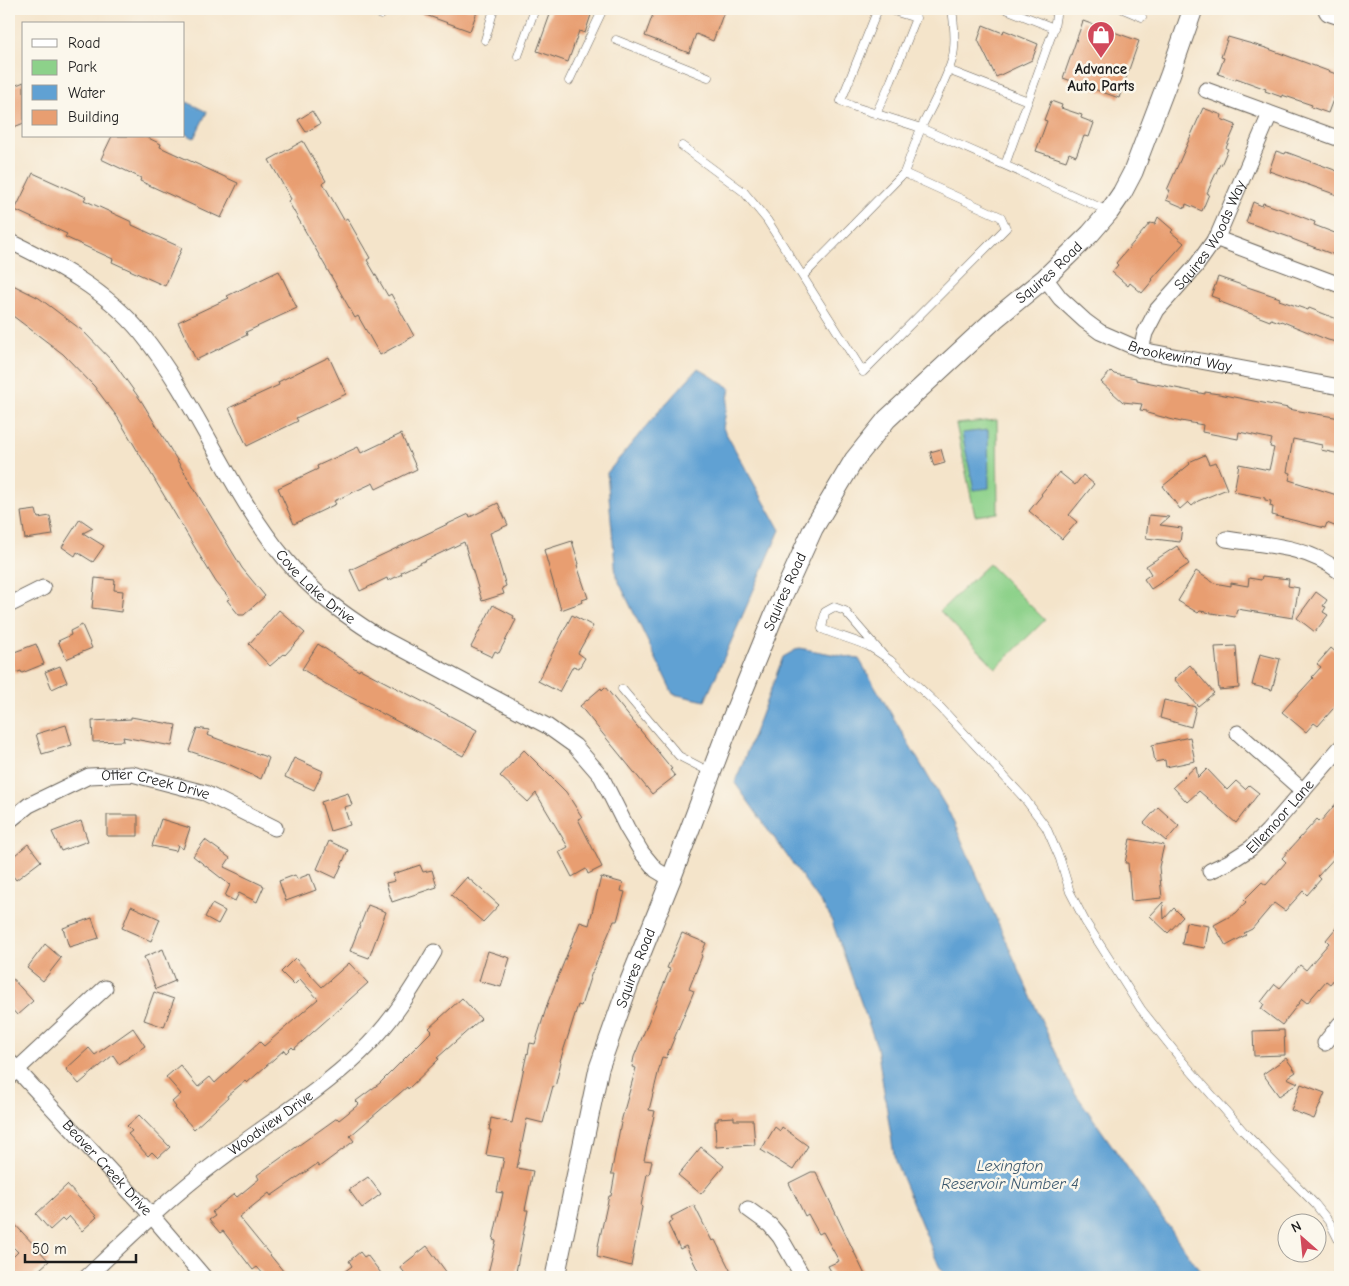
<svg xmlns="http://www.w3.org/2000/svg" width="1349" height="1286" font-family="'Comic Neue',sans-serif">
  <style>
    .green { fill: #8dd18a; stroke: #547653 }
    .water { fill: #60a1d3; stroke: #3e5e78 }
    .building { fill: #e89e71 }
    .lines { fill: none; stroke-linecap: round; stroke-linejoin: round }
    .service-casing { stroke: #686259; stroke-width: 9 }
    .minor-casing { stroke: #686259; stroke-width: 17 }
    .tertiary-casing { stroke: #686259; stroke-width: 21 }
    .trunk-casing { stroke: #686259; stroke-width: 27 }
    .service { stroke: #fff; stroke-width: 8 }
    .minor { stroke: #fff; stroke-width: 15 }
    .tertiary { stroke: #fff; stroke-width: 19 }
    .trunk { stroke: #fff; stroke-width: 25 }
    .labels { text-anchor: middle; stroke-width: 5; stroke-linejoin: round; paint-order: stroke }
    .poi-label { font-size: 15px; font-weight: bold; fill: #1c1c1c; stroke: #fbf7ec }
    .street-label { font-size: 15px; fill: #1c1c1c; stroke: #fbf7ec }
    .water-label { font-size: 16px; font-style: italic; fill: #3b586e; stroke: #fbf7ec }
  </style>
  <rect width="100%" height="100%" fill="#fbf7ec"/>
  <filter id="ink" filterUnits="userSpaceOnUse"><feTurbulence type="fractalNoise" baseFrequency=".02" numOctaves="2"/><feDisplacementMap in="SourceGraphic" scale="10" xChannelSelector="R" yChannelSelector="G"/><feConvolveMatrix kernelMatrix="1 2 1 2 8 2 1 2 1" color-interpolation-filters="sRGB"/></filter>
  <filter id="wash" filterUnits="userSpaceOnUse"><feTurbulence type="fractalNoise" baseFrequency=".0096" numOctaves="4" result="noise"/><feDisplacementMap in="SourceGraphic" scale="20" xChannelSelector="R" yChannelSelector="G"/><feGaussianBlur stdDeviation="1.12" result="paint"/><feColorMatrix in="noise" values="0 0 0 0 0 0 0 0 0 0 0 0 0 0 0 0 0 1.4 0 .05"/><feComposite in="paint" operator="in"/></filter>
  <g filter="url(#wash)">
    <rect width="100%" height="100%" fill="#f4e4ca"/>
    <path class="green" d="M997 420 998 513 975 516 956 424Z
      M989 564 1045 620 996 668 940 611Z"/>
    <path class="water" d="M187 102 207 112 194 138 184 133V109Z
      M698 368 730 388 723 428 780 530 705 701 673 694 616 576 607 473 652 419Z
      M988 430 989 488 974 490 962 433Z
      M799 648 859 659 949 812 1071 1087 1204 1277H947L939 1266 895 1161 877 1047 830 916 735 783 783 657Z"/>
    <g id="blocks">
      <path class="building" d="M413 9H478L470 31 412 10Z
        M552 9H593L585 33 579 31 568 62 537 51Z
        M655 9H714L724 12 713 41 696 34 689 53 645 36Z
        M1083 21 1139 41 1119 98 1063 78Z
        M983 25 1003 33 1004 30 1038 44 1032 60 996 77 978 40Z
        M1228 37 1266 48 1336 74 1335 76 1340 78V88L1336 99 1334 97 1328 113 1311 107 1312 105 1282 95V97L1265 91 1266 89 1236 78V80L1218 74 1224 58 1221 57Z
        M24 82V123L9 129V88Z
        M1051 101 1062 105 1061 108 1082 115 1081 118 1094 123 1089 137 1084 136 1076 156 1069 153 1066 161 1036 151 1047 121 1044 120Z
        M1203 108 1222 115 1221 119 1236 125 1226 148 1228 149 1221 165 1220 164 1207 193 1209 194 1202 211 1186 204 1185 208 1166 200 1170 190H1167Z
        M312 111 320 124 306 132 298 120Z
        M112 136H144L161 144 160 147 238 183 221 218 140 181 141 178 101 159Z
        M303 141 326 181 323 183 344 220 347 218 370 258 367 260 388 296 391 294 414 336 380 355 358 316 355 318 311 241 288 201 291 199 269 160Z
        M1276 151 1285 154 1286 152 1340 172V196L1269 171Z
        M33 173 86 197 84 200 132 222V225L182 248 165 286 112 262 113 259 65 237 67 234 15 210Z
        M1253 202 1262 206 1263 203 1292 213 1315 222 1314 225 1340 235V257L1292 239V238L1246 222Z
        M1158 217 1173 230 1171 232 1184 243 1152 279 1153 280 1142 293 1130 283 1128 286 1112 272 1118 265 1116 263 1150 223 1155 224Z
        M279 271 297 308 246 332 247 335 196 360 178 322 229 298 227 296Z
        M1218 277 1280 298 1279 300 1308 310 1309 308 1337 319V320L1340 322V341L1337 340 1336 342 1328 340 1281 321 1280 322 1271 319 1270 321 1218 301 1219 299 1211 296Z
        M9 283 39 298 83 331 114 363 142 402 242 568 265 596 244 615H239L227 600 230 599 216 582 200 556 118 418 94 386 63 354 9 313Z
        M329 357 346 394 296 418 298 421 247 446 229 408 279 385 278 382Z
        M1111 371 1114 374 1136 378V380L1205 394V392L1219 394 1288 408V409L1340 418V454L1321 450 1322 445 1293 439 1287 472 1291 473 1289 480 1340 496V519L1337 527 1327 523 1325 528 1272 515 1273 507 1270 506 1271 501 1265 500V498L1234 492 1239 464 1269 470 1274 448 1270 447 1272 439 1239 432 1238 439 1202 432 1203 425 1181 421V422L1147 413V411L1140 410 1142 404 1123 402 1101 382Z
        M401 434 417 469 376 489 373 483 334 501 336 504 294 524 278 488 318 469 317 466 358 447 361 453Z
        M941 449 945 463 934 466 930 452Z
        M1205 455 1209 464 1216 462 1227 489 1198 501 1192 506 1188 502 1180 509 1163 486 1190 464 1189 462Z
        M1059 472 1075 485 1083 475 1094 484 1069 515 1077 522 1062 539 1029 511 1042 495 1041 494Z
        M498 503 508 525 490 533 506 586 502 588 504 594 482 601 464 542 401 572 402 574 388 581 387 578 360 591 350 570 469 514 470 517Z
        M36 510 38 518 50 516 53 535 25 539 21 512Z
        M1149 515 1169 517 1160 525 1182 528 1180 542 1146 538Z
        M80 519 93 528 83 533 104 546 93 562 77 552 75 556 62 547Z
        M572 541 579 564 577 565 588 598 582 600 583 602 561 610 544 550Z
        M1177 546 1189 564 1151 589 1144 579 1151 574 1146 566Z
        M1196 571 1214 583 1231 586V583L1248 586 1249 578 1261 580 1262 576 1289 579 1288 586 1299 588 1293 618 1237 609 1235 617 1200 611 1198 613 1178 601Z
        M95 578 115 580 114 590 123 591 121 612 92 608Z
        M1316 592 1327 600 1323 606 1326 607 1323 612 1328 615 1315 632 1297 618Z
        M493 605 514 616 513 618 516 620 499 653 495 651 492 657 471 647Z
        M279 610 305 633 285 655 284 654 270 666 249 644Z
        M572 615 593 626 578 653 585 658 579 668 573 666 559 692 538 681Z
        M82 625 92 648 66 659 58 641 71 635 70 631Z
        M36 644 44 664 22 673 21 671 15 673 9 654Z
        M318 644 359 671 360 669 477 730 463 756 326 684 302 669Z
        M1236 646 1239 688 1219 690 1215 647Z
        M1331 648 1340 656V701L1318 726 1314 723 1306 732 1282 712 1313 678 1312 677 1321 667 1317 664Z
        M1260 654 1280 659 1272 690 1252 685Z
        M1190 665 1214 693 1198 706 1174 679Z
        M60 666 67 682 52 689 45 672Z
        M605 687 672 769 670 770 675 776 652 794 580 706 601 688 602 690Z
        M1164 700 1196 707 1191 727 1160 718Z
        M131 717 176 725 172 746 123 737 124 741 93 742 92 721 131 719Z
        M66 725 72 745 42 754 36 734Z
        M197 728 209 730 207 735 269 758 261 779 228 764 189 751Z
        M1190 737 1195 761 1166 767 1165 760 1155 762 1152 745Z
        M524 750 566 792 582 817 578 819 602 867 588 874 586 869 572 877 559 852 568 847 536 793 528 802 500 776Z
        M294 758 323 771 314 790 285 777Z
        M1196 766 1198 778 1207 769 1227 790 1236 781 1245 789 1249 785 1259 793 1236 823 1199 791 1187 802 1173 787Z
        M348 793 352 805 344 807 350 825 330 831 321 802Z
        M1340 799V842L1332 852 1337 855 1318 876 1321 879 1307 895 1303 891 1285 911 1274 903 1252 929 1244 933 1246 935 1226 946 1214 925 1236 913 1246 902 1244 900 1262 882 1266 885 1286 862 1282 858 1317 819 1320 822Z
        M1158 807 1179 826 1166 841 1144 823Z
        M107 815H138V836H107Z
        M161 819 190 828 183 849 178 845 176 851 152 846Z
        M81 821 88 841 61 851 52 832Z
        M1130 839 1164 845 1159 867 1162 898 1131 901 1128 863H1125Z
        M205 840 230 858 224 867 264 886 257 902 239 893 235 901 225 896 230 885 193 856Z
        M329 841 348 850 336 878 317 869Z
        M28 844 41 861 16 880 9 871V860Z
        M420 865 423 872 432 870 437 887 392 902 386 883 395 881 393 874Z
        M310 874 316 890 286 901 279 881 295 875 297 879Z
        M467 877 499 905 483 922 451 895Z
        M601 877 623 883 621 891 625 892 617 921H614L591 975 581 1006 578 1005 560 1061 561 1062 555 1087 553 1086 543 1123 527 1119 517 1168 533 1171 525 1210H528L515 1277H487L496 1241 493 1240 503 1193 497 1192 504 1158 486 1155 491 1130H489L491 1118 512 1123 527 1053 528 1054 530 1043 535 1044 548 1002 580 922 589 925Z
        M1163 902 1164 919 1174 908 1183 917 1168 933 1150 916Z
        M212 904 225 911 218 924 205 917Z
        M368 905 386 912 369 958 350 951Z
        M131 906 160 919 151 941 122 928Z
        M92 918 99 938 69 947 63 928Z
        M1186 922 1209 926 1205 948 1182 944Z
        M1340 923V972L1330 984 1326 981 1307 1003 1302 999 1282 1025 1261 1009 1264 1004 1261 1002 1275 984 1280 988 1300 965 1306 970 1329 943 1326 940Z
        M682 933 706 943 701 955 702 956 689 989 694 991 666 1058 662 1057 649 1110 655 1111 644 1160 652 1161 649 1175 647 1174 641 1206 642 1207 631 1266 597 1257 598 1246 609 1196H611L615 1174H611L622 1118 636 1068 632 1067 634 1057 670 969 667 968Z
        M45 944 61 958 43 981 27 968Z
        M163 949 175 981 156 989 144 957Z
        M488 951 510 958 501 987 479 981Z
        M295 958 322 987 349 963 368 983 294 1049 292 1047 286 1053 284 1050 247 1083 245 1081 227 1096 228 1098 194 1129 175 1108 176 1107 172 1102 181 1094 166 1077 180 1065 198 1087 210 1077 215 1083 260 1042 264 1046 318 999 300 979 294 985 281 972Z
        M9 975 33 1001 17 1015 9 1006Z
        M154 992 174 999 164 1027 144 1020Z
        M462 998 481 1019 437 1058 439 1059 408 1089 407 1087 350 1136 354 1141 319 1167 317 1164 271 1196 269 1193 239 1217 288 1277H266L257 1267 253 1270 223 1231 220 1233 209 1220 215 1216 212 1212 234 1194 237 1197 259 1179 257 1175 337 1118 339 1120 359 1104 356 1101 380 1083 432 1031 429 1028Z
        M133 1028 145 1046 119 1064 113 1055 79 1084 66 1069 89 1048 95 1055Z
        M1284 1030 1285 1055 1254 1056 1253 1031Z
        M1286 1058 1296 1072 1287 1078 1298 1083 1279 1096 1263 1074Z
        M1301 1084 1325 1093 1314 1119 1291 1110Z
        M139 1115 170 1147 158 1158 152 1152 148 1156 128 1134 132 1131 127 1126Z
        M734 1117V1120H753L755 1145 716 1147 715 1121H718V1118Z
        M775 1127 780 1131 782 1127 808 1146 793 1170 761 1150Z
        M701 1147 724 1166 701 1194 678 1175Z
        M811 1172H816L866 1277H834L828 1266 839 1261 823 1232 819 1234 808 1214 805 1216 789 1183Z
        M368 1177 381 1194 362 1208 349 1190Z
        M67 1185 97 1217 82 1231 69 1216 64 1221 62 1219 50 1230 36 1214Z
        M694 1205 712 1241 715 1240 731 1272 721 1277H701L686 1246 680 1249 668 1224 673 1221 671 1217Z
        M9 1218 49 1261 31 1277H21L9 1264V1261L18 1252 9 1243Z
        M427 1246 450 1277H408L400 1267Z
        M360 1252 364 1257 367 1255 384 1277H337L352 1266 349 1261Z"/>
    </g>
  </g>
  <g filter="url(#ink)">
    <use href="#blocks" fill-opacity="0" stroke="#686259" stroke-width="1"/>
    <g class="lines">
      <defs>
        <path id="service" d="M878 9 841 101 852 106 921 128 904 173
          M887 9 916 18
          M952 9C954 23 956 46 952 60 945 83 932 106 921 128L1108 211
          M1006 9 1054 28
          M1123 9 1142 17
          M381 15 383 9
          M485 40 494 9
          M616 40 708 77
          M518 56 535 9
          M948 70 1028 101
          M569 81 603 9
          M876 114 891 81 916 18 912 9
          M682 146 744 192 767 220 863 372 1006 228 1001 217 904 173 803 276
          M1005 165 1054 28 1057 9
          M884 656 845 611 834 607 825 612 822 629C838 636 855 640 870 647 877 651 884 656 890 660L941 708 1025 799 1046 827 1060 859 1070 892 1085 921 1141 1009 1183 1062 1244 1132 1315 1204 1330 1223 1340 1243
          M622 689 679 756 710 772"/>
        <g id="minor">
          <path d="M1206 90 1340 139"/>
          <path d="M1215 238 1340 285"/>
          <path id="s1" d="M9 241C57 264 107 291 141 333 198 403 228 491 286 560 311 591 343 614 376 635L547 726 575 746 601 776 627 828 642 853 656 870 671 879"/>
          <path id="s2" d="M1045 278 1060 298 1085 321 1100 332 1141 350 1340 387"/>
          <path id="s3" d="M1141 350 1145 333 1157 310 1196 266 1218 235 1270 114"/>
          <path d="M1226 539C1266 545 1308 546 1340 572"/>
          <path d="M9 605 43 588"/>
          <path d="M1238 733 1303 791"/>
          <path id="s4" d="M9 821 29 805 89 776 132 774 205 793 275 828"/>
          <path id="s5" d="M1210 871 1229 862 1251 848 1268 831 1340 748"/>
          <path d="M1325 1043 1340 1024"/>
          <path id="s6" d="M9 1061 151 1215 204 1277"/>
          <path d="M9 1077 105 988"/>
          <path d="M748 1209 770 1225 780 1237 803 1277"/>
          <path id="s7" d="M87 1277C129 1237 171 1196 218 1161 265 1125 317 1094 360 1053 391 1024 413 988 434 952"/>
        </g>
        <g id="tertiary">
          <path id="s8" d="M555 1277 599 1068 629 983 671 879 730 723 774 615 813 529 854 460 887 419 995 319 1045 278 1090 234 1109 212 1122 193 1133 172 1170 75 1193 9"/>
        </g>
        <path id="trunk" d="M1331 9 1340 12"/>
      </defs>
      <use href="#service" class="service-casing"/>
      <use href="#minor" class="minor-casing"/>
      <use href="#tertiary" class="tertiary-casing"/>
      <use href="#trunk" class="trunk-casing"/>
      <use href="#service" class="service"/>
      <use href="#minor" class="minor"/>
      <use href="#tertiary" class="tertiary"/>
      <use href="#trunk" class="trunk"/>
    </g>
  </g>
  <defs>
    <symbol id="shop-pin" viewBox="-11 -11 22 30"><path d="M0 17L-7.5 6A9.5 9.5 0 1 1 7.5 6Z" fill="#d1495b" stroke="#fbf7ec"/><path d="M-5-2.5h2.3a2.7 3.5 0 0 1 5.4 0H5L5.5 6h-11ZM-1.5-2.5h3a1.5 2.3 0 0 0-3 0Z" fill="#fff"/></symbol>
  </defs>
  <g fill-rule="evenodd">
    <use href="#shop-pin" x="1085" y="19" width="32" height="43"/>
  </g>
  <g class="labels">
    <g class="poi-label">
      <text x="1101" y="74">Advance<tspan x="1101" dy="17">Auto Parts</tspan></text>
    </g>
    <g class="street-label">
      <text dy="5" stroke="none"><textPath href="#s3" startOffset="136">Squires Woods Way</textPath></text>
      <text dy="5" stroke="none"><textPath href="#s8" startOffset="1145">Squires Road</textPath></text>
      <text dy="5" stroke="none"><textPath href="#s2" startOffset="162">Brookewind Way</textPath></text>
      <text dy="5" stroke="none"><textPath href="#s1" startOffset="472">Cove Lake Drive</textPath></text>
      <text dy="5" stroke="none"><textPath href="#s8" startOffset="725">Squires Road</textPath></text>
      <text dy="5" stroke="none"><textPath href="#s4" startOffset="160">Otter Creek Drive</textPath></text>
      <text dy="5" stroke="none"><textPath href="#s5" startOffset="90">Ellemoor Lane</textPath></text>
      <text dy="5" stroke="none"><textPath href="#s8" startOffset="320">Squires Road</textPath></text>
      <text dy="5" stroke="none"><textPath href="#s7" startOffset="240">Woodview Drive</textPath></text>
      <text dy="5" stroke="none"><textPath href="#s6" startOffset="145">Beaver Creek Drive</textPath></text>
    </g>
    <g class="water-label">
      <text x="1010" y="1171">Lexington<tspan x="1010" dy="18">Reservoir Number 4</tspan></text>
    </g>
  </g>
  <rect width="1349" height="1286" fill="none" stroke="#fbf7ec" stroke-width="30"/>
  <rect x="22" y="22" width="162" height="115" fill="#fbf7ec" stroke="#a29f99"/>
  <rect x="32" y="39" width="25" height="8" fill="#ffffff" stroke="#a29f99"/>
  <text x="68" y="48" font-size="15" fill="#1c1c1c">Road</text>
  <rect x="32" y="60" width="25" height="15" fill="#8dd18a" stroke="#a29f99"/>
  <text x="68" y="72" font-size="15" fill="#1c1c1c">Park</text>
  <rect x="32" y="85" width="25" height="15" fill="#60a1d3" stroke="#a29f99"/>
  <text x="68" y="98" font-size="15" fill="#1c1c1c">Water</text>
  <rect x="32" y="110" width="25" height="15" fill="#e89e71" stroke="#a29f99"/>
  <text x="68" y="122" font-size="15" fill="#1c1c1c">Building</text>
  <g transform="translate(1302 1238) rotate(333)"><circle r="24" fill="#fbf7ec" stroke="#a29f99"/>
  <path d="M0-4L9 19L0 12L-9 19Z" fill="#d1495b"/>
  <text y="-8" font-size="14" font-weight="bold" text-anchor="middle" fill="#1c1c1c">N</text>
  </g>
  <path d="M25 1254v8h111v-8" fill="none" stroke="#1c1c1c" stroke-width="2.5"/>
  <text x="32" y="1254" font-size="15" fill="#1c1c1c" stroke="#fbf7ec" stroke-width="4" paint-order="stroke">50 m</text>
</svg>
